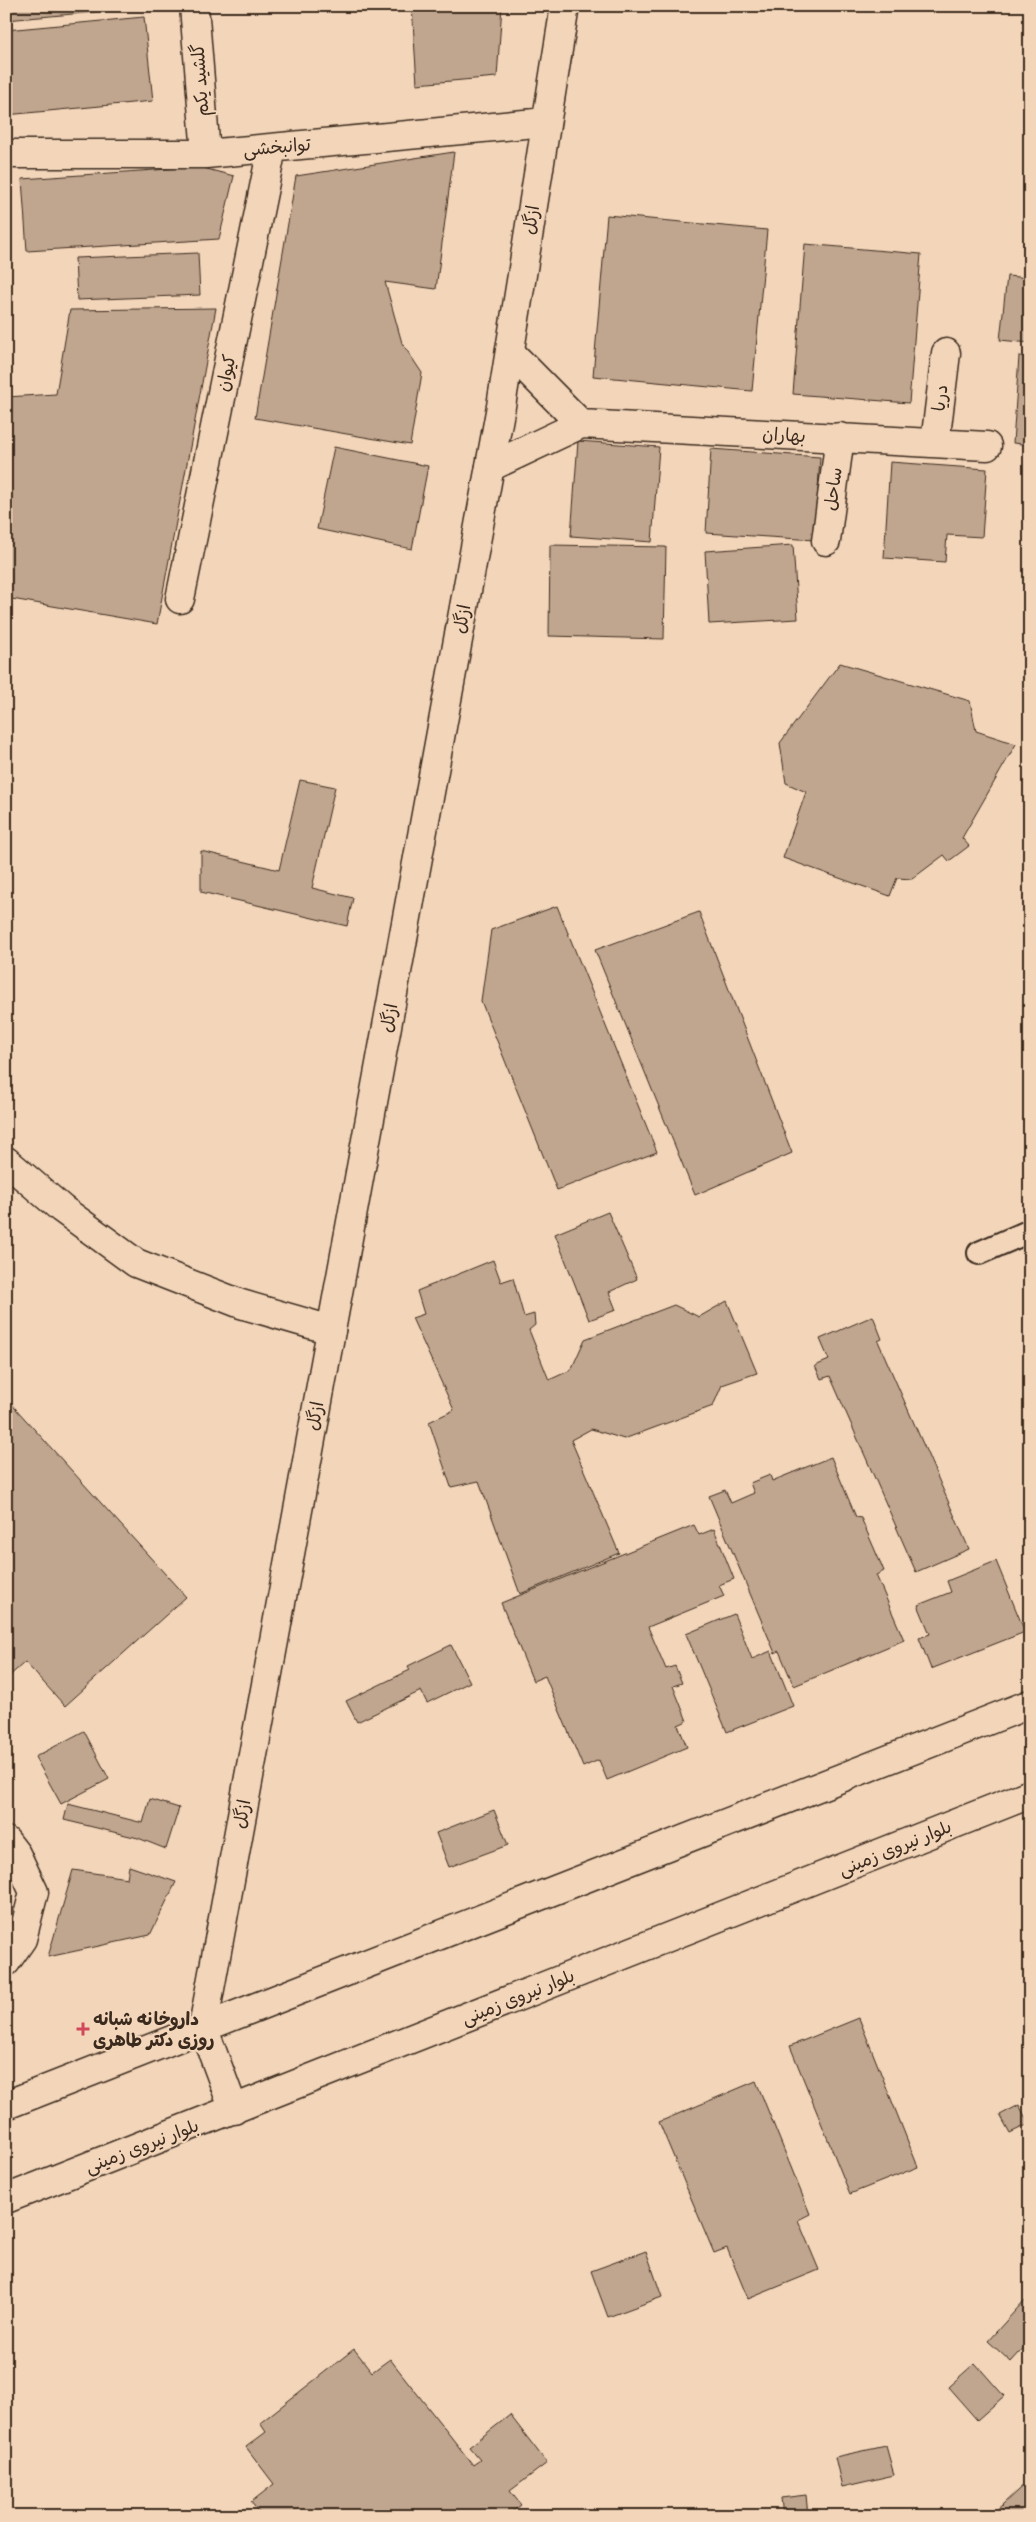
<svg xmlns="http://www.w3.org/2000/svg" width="1036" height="2522" font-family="'Indie Flower','Playpen Sans Arabic',sans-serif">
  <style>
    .building { fill: #c0a68f; stroke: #3b2a1e }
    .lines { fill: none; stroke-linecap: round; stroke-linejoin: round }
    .service-casing { stroke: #3b2a1e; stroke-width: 26 }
    .minor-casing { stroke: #3b2a1e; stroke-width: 31 }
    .secondary-casing { stroke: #3b2a1e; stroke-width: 31 }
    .service { stroke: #f3d6ba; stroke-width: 22 }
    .minor { stroke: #f3d6ba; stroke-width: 28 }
    .secondary { stroke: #f3d6ba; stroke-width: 28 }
    .poi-dot { fill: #d1495b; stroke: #f3d6ba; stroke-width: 2 }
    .labels { text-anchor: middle; stroke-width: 4; stroke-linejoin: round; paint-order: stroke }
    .street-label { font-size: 18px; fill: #3b2a1e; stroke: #f3d6ba }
    .poi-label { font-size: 18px; font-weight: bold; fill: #3b2a1e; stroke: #f3d6ba; text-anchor: start }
  </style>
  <rect width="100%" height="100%" fill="#f3d6ba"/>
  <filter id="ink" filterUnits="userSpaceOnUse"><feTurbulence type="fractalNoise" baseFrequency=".02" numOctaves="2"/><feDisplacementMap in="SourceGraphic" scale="10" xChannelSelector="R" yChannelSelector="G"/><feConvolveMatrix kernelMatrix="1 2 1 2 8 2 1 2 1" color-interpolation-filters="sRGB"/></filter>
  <g filter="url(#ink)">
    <path class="building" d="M6 6H140V8L6 20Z
      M412 6H502L497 77 417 84Z
      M144 17 153 101 6 115V30Z
      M454 152 436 289 385 282 402 343 422 373 410 445 255 418 296 176Z
      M199 167 234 176 219 239 27 251 22 179Z
      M607 215 767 230 752 391 593 376Z
      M805 244 921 254 909 403 793 394Z
      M198 253 200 295 77 300 75 258Z
      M1007 276 1030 278V343L1000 340Z
      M216 308 157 624 6 598V397L56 394 70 310Z
      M1019 356 1030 357V445L1013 443Z
      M578 441 659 447 652 542 571 536Z
      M334 447 428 466 412 549 317 529Z
      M711 449 820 457 815 540 706 533Z
      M890 462 987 469 982 537 947 535 945 562 884 558Z
      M550 545 666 547 664 639 549 636Z
      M793 545 798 619 709 624 705 551Z
      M840 663 970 701 976 731 1016 744 962 838 969 846 949 861 944 855 912 879 897 878 890 896 783 858 806 792 786 783 780 743Z
      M300 780 335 787 312 888 353 898 347 926 201 892V851L279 870Z
      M557 906 657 1152 557 1190 481 1001 491 930Z
      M699 912 792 1153 695 1195 595 950Z
      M608 1212 637 1279 609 1292 616 1310 589 1320 555 1234Z
      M493 1260 501 1282 513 1278 524 1317 534 1314 535 1325 529 1330 549 1380 571 1370 585 1339 674 1305 699 1317 727 1301 757 1373 722 1385 713 1406 624 1439 591 1429 571 1440 619 1553 520 1594 479 1481 451 1487 429 1422 454 1410 412 1318 424 1314 417 1291Z
      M873 1316 882 1339 878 1341 969 1549 916 1572 830 1376 821 1379 815 1366 829 1360 820 1339Z
      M6 1398 186 1597 65 1706 25 1662 6 1679Z
      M831 1457 856 1517 861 1518 884 1571 876 1575 904 1640 794 1686 779 1651 775 1653 709 1496 725 1490 731 1503 754 1493 750 1483 770 1475 772 1481Z
      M694 1525 699 1535 714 1529 734 1579 719 1585 724 1596 648 1627 666 1669 675 1666 682 1683 673 1686 687 1721 678 1725 687 1747 607 1780 599 1760 583 1767 545 1676 533 1681 501 1603Z
      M996 1561 1025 1632 931 1669 919 1638 930 1634 918 1605 951 1592 947 1581Z
      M734 1614 752 1659 771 1651 793 1706 727 1732 686 1634Z
      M451 1645 470 1682 427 1703 421 1691 357 1722 346 1701 410 1670 408 1666Z
      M84 1731 109 1779 61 1804 35 1757Z
      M150 1799 179 1808 166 1849 138 1838 64 1820 68 1804 143 1823Z
      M494 1810 508 1845 449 1867 436 1833Z
      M129 1866 176 1882 150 1935 48 1957 73 1870 127 1878Z
      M859 2018 918 2167 850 2194 790 2046Z
      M756 2081 810 2214 798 2220 819 2270 748 2299 727 2248 714 2253 659 2122Z
      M1019 2105 1029 2124 1010 2133 1000 2115Z
      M646 2251 662 2297 608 2317 591 2271Z
      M1024 2301 1030 2306V2341L1011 2362 988 2341Z
      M354 2349 372 2372 390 2359 473 2465 480 2460 469 2447 510 2415 547 2463 510 2491 521 2505 507 2516H262L251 2502 274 2484 246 2447 266 2432 260 2423Z
      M975 2363 1004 2396 977 2420 948 2387Z
      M886 2446 894 2475 842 2487 835 2457Z
      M1030 2479V2516H990Z
      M806 2495 808 2516H783L781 2498Z"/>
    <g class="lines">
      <defs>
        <path id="service" d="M979 1253 1030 1231"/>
        <path id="minor" d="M194 6 206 154
          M6 154H206L546 122
          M581 424 987 446
          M935 443 946 353
          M490 467 581 424 510 352
          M826 541 840 437
          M180 599 272 148
          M6 1161 62 1209 136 1263 241 1304 331 1330
          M6 1841 16 1854 34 1892 22 1939 6 1962"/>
        <path id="secondary" d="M6 2105 1030 1704
          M234 2110 203 2027 501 406 565 6
          M6 2199 1030 1794"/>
      </defs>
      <use href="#service" class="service-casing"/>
      <use href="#minor" class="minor-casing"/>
      <use href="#secondary" class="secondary-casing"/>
      <use href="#service" class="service"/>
      <use href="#minor" class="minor"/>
      <use href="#secondary" class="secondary"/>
    </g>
  </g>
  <path class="poi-dot" d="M80.5 2021.5h5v5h5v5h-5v5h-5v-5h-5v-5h5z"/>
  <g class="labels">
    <g class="street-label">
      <text transform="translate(200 80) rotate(-94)" y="6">گلشيد يكم</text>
      <text transform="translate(277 147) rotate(-5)" y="6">توانبخشی</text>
      <text transform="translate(531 220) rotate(-81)" y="6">ازگل</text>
      <text transform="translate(226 373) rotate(-78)" y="6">کیوان</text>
      <text transform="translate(940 398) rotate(-83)" y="6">دریا</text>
      <text transform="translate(784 435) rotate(3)" y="6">بهاران</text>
      <text transform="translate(833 489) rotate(-82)" y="6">ساحل</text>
      <text transform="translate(462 619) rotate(-80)" y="6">ازگل</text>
      <text transform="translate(389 1018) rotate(-80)" y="6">ازگل</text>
      <text transform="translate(315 1416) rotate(-80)" y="6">ازگل</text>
      <text transform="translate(242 1814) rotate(-80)" y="6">ازگل</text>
      <text transform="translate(895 1848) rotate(-22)" y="6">بلوار نیروی زمینی</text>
      <text transform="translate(518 1997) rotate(-22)" y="6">بلوار نیروی زمینی</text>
      <text transform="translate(142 2146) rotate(-21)" y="6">بلوار نیروی زمینی</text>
    </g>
    <g class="poi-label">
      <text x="93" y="2025">داروخانه شبانه<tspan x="93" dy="21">روزی دکتر طاهری</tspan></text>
    </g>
  </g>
  <rect width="1036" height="2522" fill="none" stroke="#f3d6ba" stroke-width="25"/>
  <rect x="12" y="12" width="1011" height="2497" fill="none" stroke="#3b2a1e" stroke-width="2" filter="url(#ink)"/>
</svg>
